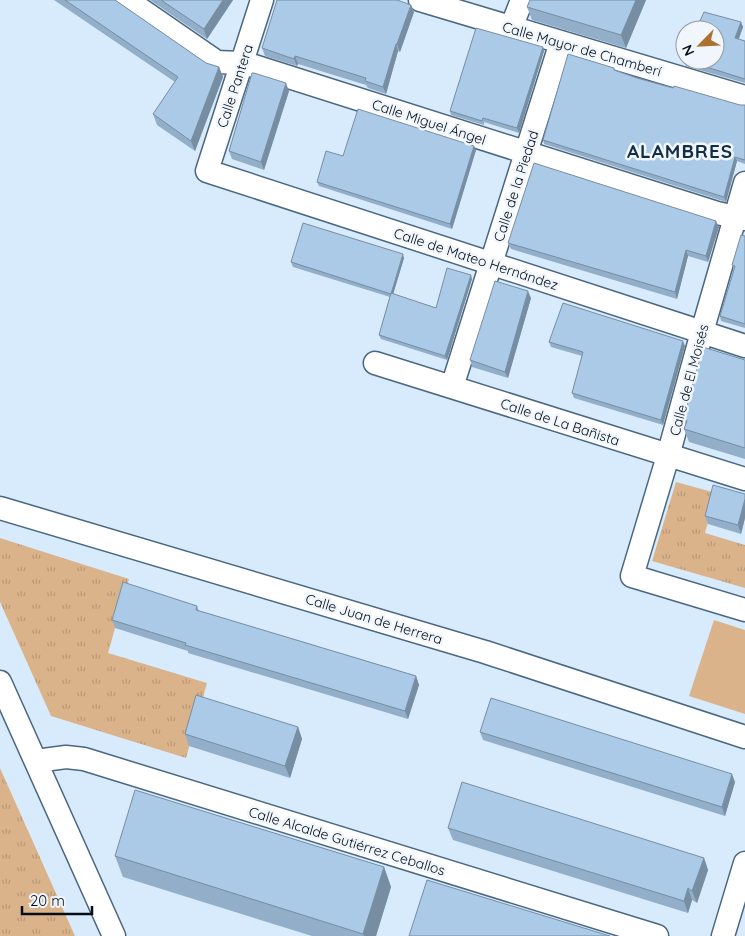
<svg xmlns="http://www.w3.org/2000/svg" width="745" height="936" font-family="Quicksand,sans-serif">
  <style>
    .grass { fill: url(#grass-tufts) }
    .green { fill: #dbb38b }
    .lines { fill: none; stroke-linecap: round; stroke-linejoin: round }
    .street-casing { stroke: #4a6781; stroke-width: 25 }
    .street { stroke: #fff; stroke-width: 22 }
    .wall { fill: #92aec8 }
    .shaded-wall { fill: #778da2 }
    .building { fill: #aacae8; stroke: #778da2 }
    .labels { text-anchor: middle; stroke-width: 5; stroke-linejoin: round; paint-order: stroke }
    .street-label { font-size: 14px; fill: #040e18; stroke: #f0f6fc }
    .district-label { font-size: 19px; font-weight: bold; letter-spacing: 1px; fill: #122d45; stroke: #f0f6fc }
  </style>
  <defs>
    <pattern id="grass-tufts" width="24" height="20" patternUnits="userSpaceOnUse" patternTransform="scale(1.25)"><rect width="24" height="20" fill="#dbb38b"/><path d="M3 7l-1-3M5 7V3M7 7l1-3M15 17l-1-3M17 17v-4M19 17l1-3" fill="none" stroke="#ba9977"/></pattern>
  </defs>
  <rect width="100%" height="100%" fill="#d7ebfd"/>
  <path class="grass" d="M676 482 716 493 705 533 745 545V588L652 561Z
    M0 538 129 579 108 653 207 683 186 758 51 716 0 602Z
    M0 768 75 936H0Z"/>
  <path class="green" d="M714 620 745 630V714L689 696Z"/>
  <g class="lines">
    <defs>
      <path id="street" d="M127 0 217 62 241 63 254 66 717 213 745 219
        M262 0 207 171 745 346
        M420 0 745 97
        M511 28 522 0
        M745 183 702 332 668 456 632 576 745 610
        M375 363 745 479
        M452 387 561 42
        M0 508 485 652 745 737
        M0 682 114 936
        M36 761 66 757 84 759 657 936
        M723 936 745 863"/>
    </defs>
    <use href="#street" class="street-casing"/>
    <use href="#street" class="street"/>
  </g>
  <path class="wall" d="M54 0H115L206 63 219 67 223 77 195 151 157 125 153 114 175 82Z
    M150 0H233L207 39Z
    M530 0H646L626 48 532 20 527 7Z
    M411 5 414 12 400 52 398 51 386 94 368 88 366 85 298 64 297 66 265 56 262 48Z
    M741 22 743 27 739 39 745 41V83L686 66 684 60Z
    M544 51 519 133 484 122V125L451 115 450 111Z
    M615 70 637 78 673 88 740 105H745V164L737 161 726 202 544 144 543 140Z
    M289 91 264 170 232 159 229 151Z
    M476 150 452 229 319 186 317 182 343 156Z
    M719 227 708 262 688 256 677 299 511 249 508 243Z
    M745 236V328L721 321 720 316 734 269 732 265Z
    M404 258 393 294 436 308 472 279 447 360 381 339 379 335 390 297 293 267 291 262Z
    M531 298 508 378 472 367 470 360Z
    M549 342 685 346 663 425 574 398 572 393 582 356 551 347Z
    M745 360V459L689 442 684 429 685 425 683 420Z
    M745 494V518L741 534 708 524 705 516Z
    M197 606 199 611 416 676 419 685 408 719 188 653V651L115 628 112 620Z
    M298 727 302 739 290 778 189 746 185 734Z
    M480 732 735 782 725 816 483 740Z
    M448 828 704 858 708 870 697 903 692 900 688 913 453 840Z
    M115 856 384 867 391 887 376 936H312L123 877Z"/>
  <path class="shaded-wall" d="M223 0H233L207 39 204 29Z
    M636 0H646L626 48 621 35Z
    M411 5 414 12 400 52 397 44Z
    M741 22 743 27 737 43 735 38Z
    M396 44 398 51 386 94 383 87Z
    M543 47 544 51 519 133 517 128Z
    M295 56 298 64 297 66 294 59Z
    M219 67 223 77 195 151 191 141Z
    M286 83 289 91 264 170 261 162Z
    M474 146 476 150 452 229 450 224Z
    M735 157 737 161 726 202 724 197Z
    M716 221 719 227 708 262 706 256Z
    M686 250 688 256 677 299 675 292Z
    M403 254 404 258 392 298 391 294Z
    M471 275 472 279 447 360 445 356Z
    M528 291 531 298 508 378 505 372Z
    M683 341 685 346 663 425 661 420Z
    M745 499V518L741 534 738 525Z
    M416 676 419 685 408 719 405 711Z
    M298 727 302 739 290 778 285 766Z
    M732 774 735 782 725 816 722 807Z
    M704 858 708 870 697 903 692 891Z
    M384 867 391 887 376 936H364L363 934Z
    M688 888 692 900 688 913 684 901Z"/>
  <path class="building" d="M65 0H115L206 63 219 67 191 141 153 114 178 77Z
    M161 0H223L204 29Z
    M277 0H397L411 5 397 44H396L383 87 365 81 366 78 295 56 294 59 262 48Z
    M530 0H636L621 35 527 7Z
    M704 12 741 22 735 38 745 41V79L684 60 685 57V60H715V30H696Z
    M476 28 543 47 517 128 483 118 482 121 450 111Z
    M568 54 614 68V70L637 78 673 88 674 86 740 105H745V160L735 157 724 197 543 140Z
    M252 73H254L286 83 261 162 229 151Z
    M358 109 474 146 450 224 317 182 326 151 343 156Z
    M534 163 716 221 706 256 686 250 675 292 508 243Z
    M303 223 403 254 391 294 291 262Z
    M741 235 745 236V324L720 316 735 266 732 265Z
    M447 268 471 275 445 356 379 335 391 293 436 308Z
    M495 281 528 291 505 372 470 360Z
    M563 303 683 341 661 420 572 393 583 352 549 342Z
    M703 347 745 360V448L684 429 687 421 683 420Z
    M713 485 745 494V499L738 525 705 516Z
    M123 582 197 606 196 610 213 615 416 676 405 711 185 645 186 643 112 620Z
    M196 695 298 727 285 766 185 734Z
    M491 698 732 774 722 807 480 732Z
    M462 782 704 858 692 891 688 888 684 901 448 828Z
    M135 790 384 867 363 934 115 856Z
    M427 880 610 936H409Z"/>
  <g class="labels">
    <g class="street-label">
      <text transform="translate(582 49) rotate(16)" y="5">Calle Mayor de Chamberí</text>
      <text transform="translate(235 86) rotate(-72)" y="5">Calle Pantera</text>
      <text transform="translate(429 122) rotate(18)" y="5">Calle Miguel Ángel</text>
      <text transform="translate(516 186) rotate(-72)" y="5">Calle de la Piedad</text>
      <text transform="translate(476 259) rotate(18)" y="5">Calle de Mateo Hernández</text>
      <text transform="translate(689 380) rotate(-75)" y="5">Calle de El Moisés</text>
      <text transform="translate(560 422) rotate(18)" y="5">Calle de La Bañista</text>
      <text transform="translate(374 619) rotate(17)" y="5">Calle Juan de Herrera</text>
      <text transform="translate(347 841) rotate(17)" y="5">Calle Alcalde Gutiérrez Ceballos</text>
    </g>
    <g class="district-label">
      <text x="680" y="158">ALAMBRES</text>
    </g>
  </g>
  <g transform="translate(700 45) rotate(246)"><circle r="24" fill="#f0f6fc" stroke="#9299a1"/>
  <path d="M0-4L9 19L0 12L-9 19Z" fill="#ab7230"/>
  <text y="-8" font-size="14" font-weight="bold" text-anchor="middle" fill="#040e18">N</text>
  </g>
  <path d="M22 906v8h70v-8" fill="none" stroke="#040e18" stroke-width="2.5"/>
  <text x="30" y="906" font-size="15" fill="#040e18" stroke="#f0f6fc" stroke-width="4" paint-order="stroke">20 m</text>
</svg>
